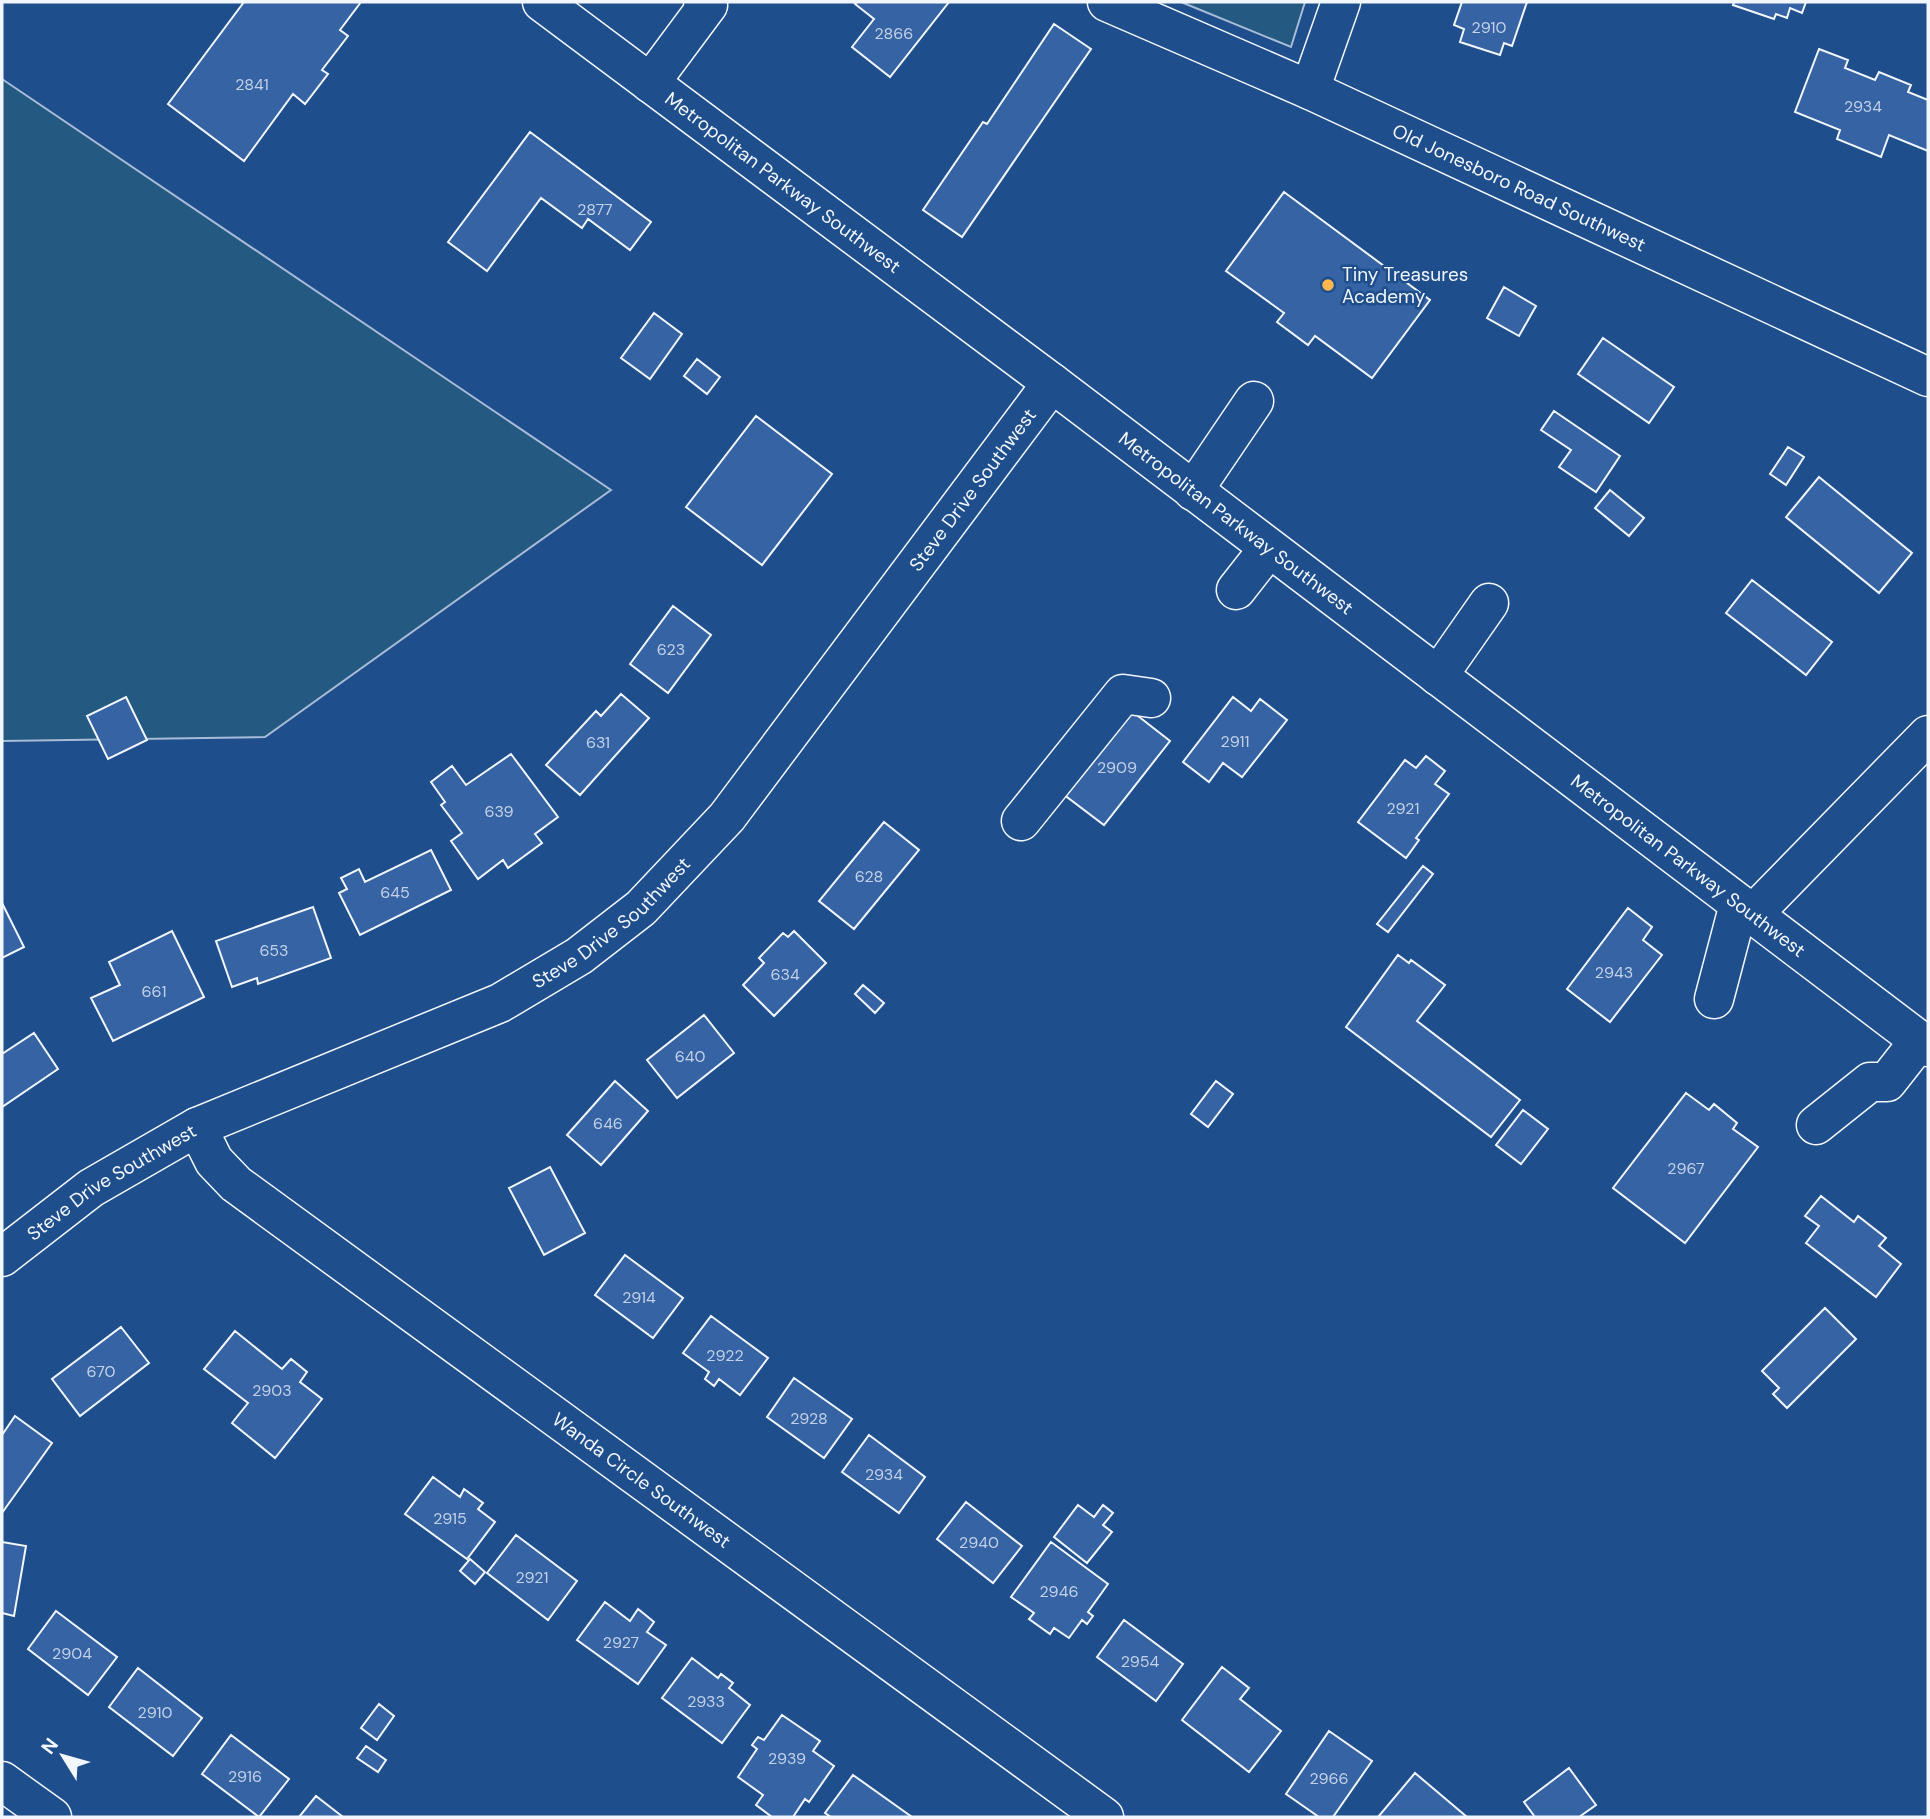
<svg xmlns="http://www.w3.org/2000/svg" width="1930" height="1819" font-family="'DM Sans',sans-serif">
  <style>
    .green { fill: #245a82; stroke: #a8bbd7; stroke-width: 2 }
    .building { fill: #3563a3; stroke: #f2f6ff; stroke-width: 2 }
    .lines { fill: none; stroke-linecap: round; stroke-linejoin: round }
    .minor-casing { stroke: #f2f6ff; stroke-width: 41 }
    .major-casing { stroke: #f2f6ff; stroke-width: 41 }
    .minor { stroke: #1f4e8c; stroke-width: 38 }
    .major { stroke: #1f4e8c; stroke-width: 38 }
    .poi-dot { fill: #ffb74d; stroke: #1f4e8c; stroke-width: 2.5 }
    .labels { text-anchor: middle; stroke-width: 5; stroke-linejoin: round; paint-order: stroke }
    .number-label { font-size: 16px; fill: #c3d1e8 }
    .street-label { font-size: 19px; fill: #f2f6ff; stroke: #1f4e8c }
    .poi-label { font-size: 19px; fill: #f2f6ff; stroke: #1f4e8c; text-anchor: start }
  </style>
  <rect width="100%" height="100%" fill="#1f4e8c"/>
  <path class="green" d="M1181 2H1305L1291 47Z
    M2 79 611 490 265 737 2 741Z"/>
  <path class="building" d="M244 2H361L340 30 348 36 322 70 328 74 305 104 293 94 244 161 168 104Z
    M857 2H949L890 77 852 47 874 19 855 4Z
    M1462 2H1527L1512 46 1504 43 1500 55 1460 42 1464 29 1454 25Z
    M1734 2H1806L1802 13 1790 8 1787 18 1776 14 1774 19 1733 5Z
    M1054 24 1091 49 962 237 923 210 983 122 987 124Z
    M1819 49 1848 60 1845 68 1875 80 1879 72 1911 85 1908 92 1928 100V151L1889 135 1881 157 1837 139 1840 130 1795 112Z
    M530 132 651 222 630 250 588 219 582 228 541 198 487 271 448 242Z
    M1284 192 1430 300 1372 378 1315 336 1308 345 1277 322 1284 313 1226 271Z
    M1504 287 1536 306 1519 336 1487 318Z
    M654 313 682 334 650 379 621 358Z
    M1603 338 1674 387 1649 423 1578 374Z
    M697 359 720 377 707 394 684 376Z
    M1554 411 1620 456 1596 492 1559 467 1571 450 1541 430Z
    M756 416 832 474 762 565 686 507Z
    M1788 447 1804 457 1786 485 1770 474Z
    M1819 477 1912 553 1879 593 1786 517Z
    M1610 490 1644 518 1629 536 1595 508Z
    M1752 580 1832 642 1806 675 1726 613Z
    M673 606 711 635 668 693 630 664Z
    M621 694 649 718 580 795 546 765 596 711 601 716Z
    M126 697 147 740 108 759 87 716Z
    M1233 697 1251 711 1260 699 1287 720 1242 777 1223 763 1209 782 1183 762Z
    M1129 709 1170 741 1104 825 1063 794Z
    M511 754 558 817 535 834 542 843 508 868 503 860 478 879 451 841 462 833 441 805 445 802 431 782 452 766 466 785Z
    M1426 756 1445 771 1435 784 1449 794 1416 838 1419 840 1406 858 1358 822 1405 760 1416 768Z
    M884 822 919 850 854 929 819 901Z
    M431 850 451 890 360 935 339 893 347 889 341 878 359 869 365 882Z
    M1423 866 1433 874 1388 932 1377 924Z
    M2 903 24 947 2 958Z
    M313 907 331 958 258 984 257 978 232 987 216 941Z
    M1628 908 1652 927 1643 940 1662 955 1610 1022 1567 989Z
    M172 931 204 997 113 1041 91 998 120 985 109 962Z
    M794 931 826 963 774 1016 743 985 764 963 759 958 783 933 788 937Z
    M1398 955 1409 963 1411 960 1445 985 1417 1021 1520 1100 1491 1137 1346 1027Z
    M863 985 884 1003 875 1013 855 994Z
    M704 1015 734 1053 677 1098 647 1060Z
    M34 1033 58 1069 2 1107V1054Z
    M615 1081 648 1111 601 1165 567 1135Z
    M1216 1081 1233 1094 1208 1127 1191 1114Z
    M1686 1093 1709 1110 1714 1104 1737 1123 1733 1129 1758 1147 1685 1243 1613 1188Z
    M1523 1110 1548 1129 1521 1164 1496 1145Z
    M550 1167 585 1233 544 1255 509 1188Z
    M1821 1196 1854 1222 1858 1216 1886 1238 1879 1246 1901 1264 1876 1297 1806 1243 1819 1226 1805 1216Z
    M625 1255 683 1298 653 1338 595 1295Z
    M1825 1308 1856 1339 1787 1408 1773 1394 1779 1388 1762 1371Z
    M711 1316 768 1358 740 1395 719 1379 714 1386 705 1379 709 1372 683 1353Z
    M121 1327 149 1363 80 1416 52 1379Z
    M235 1331 282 1369 291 1359 307 1372 300 1382 322 1399 275 1458 232 1423 248 1403 204 1369Z
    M794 1378 852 1419 824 1458 767 1417Z
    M15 1416 52 1443 2 1513V1435Z
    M869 1435 925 1477 899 1513 842 1472Z
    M433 1477 460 1497 464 1489 483 1503 478 1509 495 1522 467 1559 405 1514Z
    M966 1502 1022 1546 993 1583 937 1539Z
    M1078 1505 1094 1517 1103 1505 1113 1513 1103 1525 1112 1532 1087 1563 1054 1537Z
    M516 1535 577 1581 548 1620 487 1573Z
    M2 1542 26 1546 14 1616 2 1613Z
    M1051 1542 1108 1584 1088 1612 1093 1616 1087 1624 1082 1620 1069 1638 1054 1628 1050 1634 1029 1619 1034 1613 1011 1597Z
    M470 1559 485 1572 475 1584 460 1571Z
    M605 1602 630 1621 638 1609 654 1622 647 1632 666 1645 638 1684 577 1640Z
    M56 1611 117 1657 88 1695 28 1649Z
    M1124 1620 1183 1664 1156 1701 1097 1657Z
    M692 1658 718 1678 721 1674 733 1683 729 1688 750 1705 722 1743 662 1698Z
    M1222 1667 1249 1688 1240 1699 1281 1731 1249 1772 1182 1720Z
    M138 1668 202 1718 173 1756 109 1707Z
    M379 1704 394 1716 377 1740 361 1728Z
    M782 1715 820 1741 813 1751 834 1766 809 1802 805 1799 793 1817H772L756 1805 763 1795 738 1777 757 1749 752 1745 758 1737 764 1740Z
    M1329 1731 1372 1761 1333 1817H1319L1286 1794Z
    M231 1735 289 1779 259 1817 202 1774Z
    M366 1746 386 1760 378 1772 357 1758Z
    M1569 1768 1596 1805 1579 1817H1535L1524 1802Z
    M1415 1773 1467 1817H1378Z
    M853 1775 912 1817H831L825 1813Z
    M316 1796 343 1817H299Z"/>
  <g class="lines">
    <defs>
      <g id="minor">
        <path id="s1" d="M1107 2 1310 90 1928 377"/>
        <path d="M650 83 708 5 703 2"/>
        <path d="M1310 90 1341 2"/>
        <path d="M1193 491 1254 401"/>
        <path d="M1236 590 1269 548"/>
        <path d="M1438 676 1489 603"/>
        <path d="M1021 821 1123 694 1151 698"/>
        <path d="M1753 914 1928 735"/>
        <path d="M1714 999 1739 904"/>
        <path d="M1816 1125 1870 1082H1887L1920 1040"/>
        <path id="s2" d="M197 1127 214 1161 236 1184 1104 1817"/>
        <path id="s3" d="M2 1257 91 1188 197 1127 500 1003 579 956 641 908 727 817 1052 383"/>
        <path d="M2 1781 52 1817"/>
      </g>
      <g id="major">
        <path id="s4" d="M542 2 1052 383 1928 1047"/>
      </g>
    </defs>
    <use href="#minor" class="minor-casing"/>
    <use href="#major" class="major-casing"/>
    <use href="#minor" class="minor"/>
    <use href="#major" class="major"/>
  </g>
  <circle class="poi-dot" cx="1328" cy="285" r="7"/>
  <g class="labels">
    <g class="number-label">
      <text x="1489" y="33">2910</text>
      <text x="894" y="39">2866</text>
      <text x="252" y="90">2841</text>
      <text x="1863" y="112">2934</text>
      <text x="595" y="215">2877</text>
      <text x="671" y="655">623</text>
      <text x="1235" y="747">2911</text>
      <text x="598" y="748">631</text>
      <text x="1117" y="773">2909</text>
      <text x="1403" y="814">2921</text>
      <text x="499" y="817">639</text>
      <text x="869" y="882">628</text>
      <text x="395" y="898">645</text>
      <text x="274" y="956">653</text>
      <text x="1614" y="978">2943</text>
      <text x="785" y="980">634</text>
      <text x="154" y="997">661</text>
      <text x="690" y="1062">640</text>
      <text x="608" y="1129">646</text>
      <text x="1686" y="1174">2967</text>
      <text x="639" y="1303">2914</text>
      <text x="725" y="1361">2922</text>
      <text x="101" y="1377">670</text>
      <text x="272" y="1396">2903</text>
      <text x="809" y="1424">2928</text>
      <text x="884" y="1480">2934</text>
      <text x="450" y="1524">2915</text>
      <text x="979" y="1548">2940</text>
      <text x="532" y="1583">2921</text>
      <text x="1059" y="1597">2946</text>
      <text x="621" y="1648">2927</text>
      <text x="72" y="1659">2904</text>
      <text x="1140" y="1667">2954</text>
      <text x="706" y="1707">2933</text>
      <text x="155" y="1718">2910</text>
      <text x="787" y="1764">2939</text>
      <text x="245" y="1782">2916</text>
      <text x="1329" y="1784">2966</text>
    </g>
    <g class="street-label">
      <text dy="7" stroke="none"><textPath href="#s4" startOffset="301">Metropolitan Parkway Southwest</textPath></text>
      <text dy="7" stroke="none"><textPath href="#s1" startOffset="452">Old Jonesboro Road Southwest</textPath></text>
      <text dy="7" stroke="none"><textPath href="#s3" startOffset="1267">Steve Drive Southwest</textPath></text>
      <text dy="7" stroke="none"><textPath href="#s4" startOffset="868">Metropolitan Parkway Southwest</textPath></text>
      <text dy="7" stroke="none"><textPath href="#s4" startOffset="1435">Metropolitan Parkway Southwest</textPath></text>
      <text dy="7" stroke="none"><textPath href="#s3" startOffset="700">Steve Drive Southwest</textPath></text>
      <text dy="7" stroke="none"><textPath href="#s3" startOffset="133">Steve Drive Southwest</textPath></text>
      <text dy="7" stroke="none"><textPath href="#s2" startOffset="572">Wanda Circle Southwest</textPath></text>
    </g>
    <g class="poi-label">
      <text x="1342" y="281">Tiny Treasures<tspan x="1342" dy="22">Academy</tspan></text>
    </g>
  </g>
  <rect width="1930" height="1819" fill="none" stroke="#f2f6ff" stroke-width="7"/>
  <g transform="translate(63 1756) rotate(307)" stroke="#1f4e8c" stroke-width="5" paint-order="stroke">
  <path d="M0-5L12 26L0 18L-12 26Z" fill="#f2f6ff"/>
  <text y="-10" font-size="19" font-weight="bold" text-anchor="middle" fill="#f2f6ff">N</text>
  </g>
</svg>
